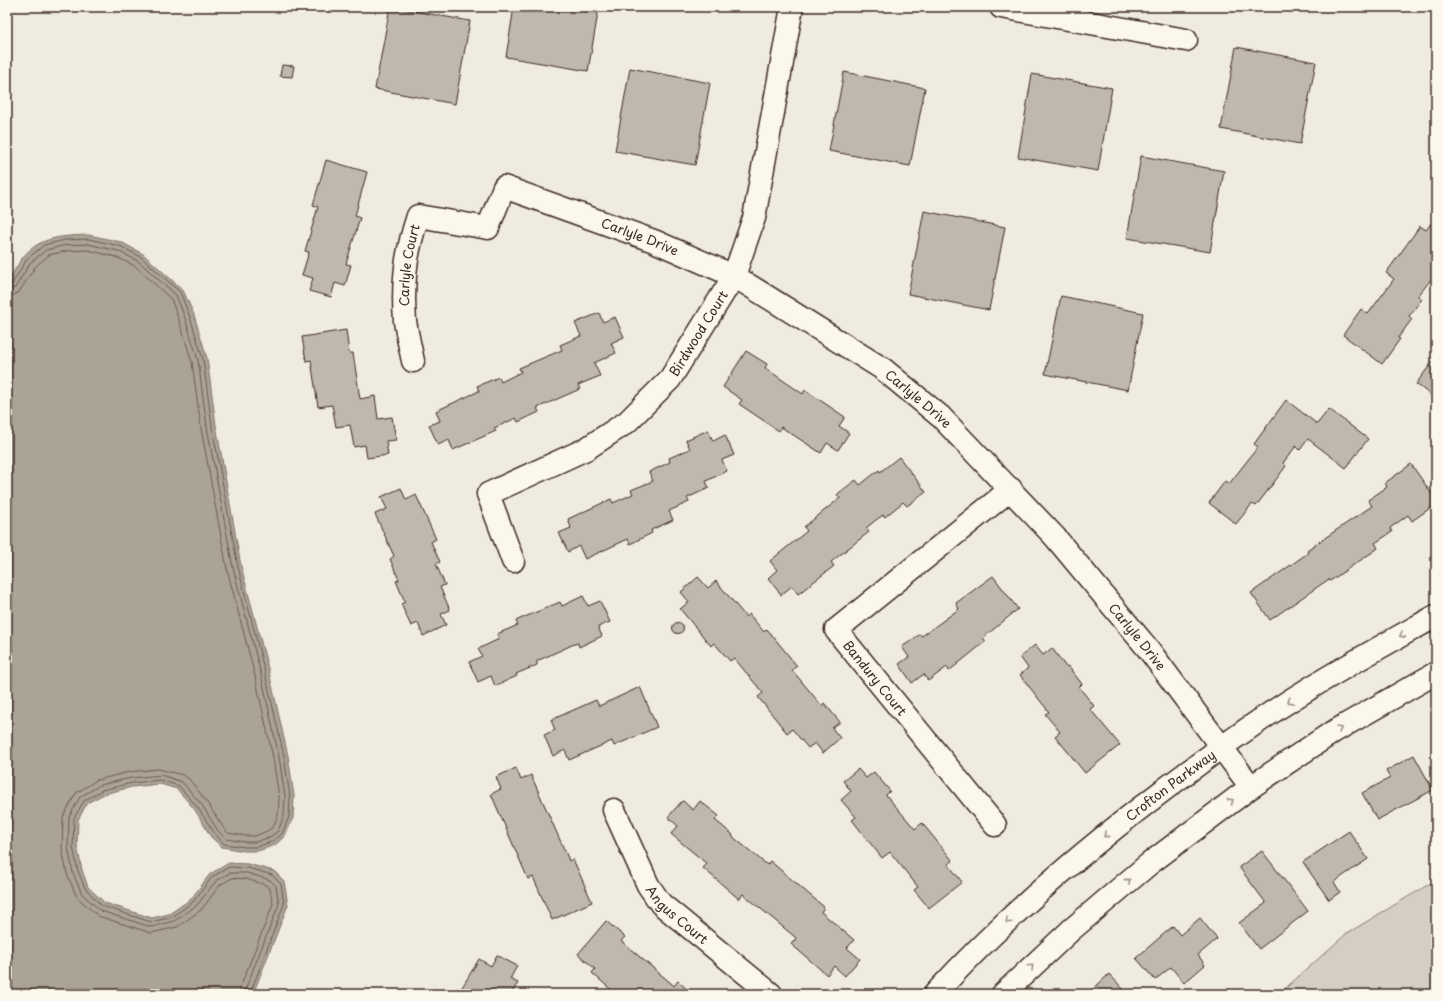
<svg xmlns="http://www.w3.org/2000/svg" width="1443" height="1001" font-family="'Playpen Sans',sans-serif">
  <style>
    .green { fill: #d5cec3; stroke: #887c70 }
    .water { fill: #aca397; stroke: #7f7367 }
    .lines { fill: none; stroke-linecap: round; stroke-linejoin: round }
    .shore { stroke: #685a4e; stroke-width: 1 }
    .building { fill: #c0b8ad; stroke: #3b2a1e }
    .minor-casing { stroke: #3b2a1e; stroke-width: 25 }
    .minor { stroke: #fbf7ec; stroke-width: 22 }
    .oneway { stroke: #9b9085 }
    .labels { text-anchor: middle; stroke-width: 3; stroke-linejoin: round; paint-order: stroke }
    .street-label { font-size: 13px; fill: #3b2a1e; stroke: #fbf7ec }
  </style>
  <rect width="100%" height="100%" fill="#f0ebe0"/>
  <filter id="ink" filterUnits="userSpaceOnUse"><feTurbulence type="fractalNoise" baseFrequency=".025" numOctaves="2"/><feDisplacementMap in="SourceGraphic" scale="8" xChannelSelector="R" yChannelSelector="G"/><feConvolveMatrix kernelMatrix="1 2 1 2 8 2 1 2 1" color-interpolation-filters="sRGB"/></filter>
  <g filter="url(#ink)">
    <path class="green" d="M1436 880V994H1279L1346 934Z"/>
    <path class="water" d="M89 235 121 242 143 254 183 290 194 315 207 358 216 425 241 566 269 672 288 756 294 796 293 818 285 836 275 845 258 851H244L222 847 211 837 195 810 177 789 160 784 132 787 104 794 87 803 78 820 77 846 82 870 88 887 105 903 152 918 169 914 191 899 210 874 229 863 248 864 274 871 284 881 288 905 253 994H7V284C12 275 17 265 23 257 40 236 64 236 89 235Z"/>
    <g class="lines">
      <path class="shore" d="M7 285 12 284 27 259 44 245 65 240 89 239 120 246 141 257 180 292 190 317 203 359 212 426 238 567 265 673 284 756 290 797 289 817 282 834 273 841 257 847H245L224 844 215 834 198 808 179 786 160 780 132 783 102 790 84 801 74 818 73 847 78 871 85 888 102 906 151 922 172 917 193 902 212 877 229 867 248 868 272 875 281 884 284 904 250 994
        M7 290 15 288 30 263 46 250 66 245 88 244 118 251 138 261 176 295 185 318 198 360 207 427 233 568 261 674 279 757 285 797 284 816 278 831 270 837 256 842H245L226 839 218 831 202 805 182 782 161 775 131 778 100 785 80 797 69 817 68 847 73 873 82 894 101 911 151 927 174 921 197 905 216 881 230 873H247L270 880 276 886 279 904 245 990V994
        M7 296 14 295 19 292 35 267 49 255 66 251 88 250 116 257 135 266 171 299 179 320 192 362 201 428 227 569 255 676 273 758 279 797 278 815 273 827 267 831 255 836H246L228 833 223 827 206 801 189 779 183 775 158 769 129 772 97 780 76 793 63 817 62 849 67 874 75 893 78 898 98 916 151 933 177 927 201 910 220 885 232 878 246 879 266 885 270 889 273 904 240 988 239 994"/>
    </g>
    <path class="building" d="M390 7 470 21 455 104 375 89Z
      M514 7H599L588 71 506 57Z
      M1236 47 1316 62 1300 144 1221 129Z
      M282 65 294 66 292 77 280 76Z
      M630 68 710 83 695 165 615 151Z
      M844 72 925 88 910 166 829 151Z
      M1032 74 1112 88 1098 171 1018 157Z
      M1141 156 1224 171 1210 252 1127 238Z
      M326 160 367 172 355 216 360 218 346 264 351 265 345 286 335 283 331 297 309 291 313 278 302 275 309 252 305 251 318 207 313 205Z
      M924 211 1005 227 989 310 908 294Z
      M1436 217V273L1418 296 1422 299 1409 316 1412 319 1398 338 1400 339 1382 364 1343 335 1361 309 1368 314 1394 279 1386 273 1420 226 1426 230Z
      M1061 296 1143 313 1128 390 1045 374Z
      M599 313 603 322 615 317 624 337 611 343 616 353 594 363 600 376 578 385 580 389 537 408 539 412 518 422 516 418 501 425 494 428 496 431 453 450 449 440 438 445 429 425 440 421 436 411 479 391 477 386 499 377 501 382 521 372 519 368 562 350 560 345 581 336 575 323Z
      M346 330 349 353H353L360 399 375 396 378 419 392 417 396 440 386 441 388 455 367 458 365 445 354 447 350 425 336 427 332 405 318 407 311 360 306 361 302 337Z
      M746 351 767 364 765 368 803 394 805 390 845 417 839 426 849 433 838 450 827 443 821 453 781 427 779 431 739 404 742 400 723 387Z
      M1436 357V397L1435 398 1416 384Z
      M1286 400 1317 424 1329 409 1368 439 1346 468 1308 439 1300 450 1296 446 1283 463 1286 466 1272 485 1256 506 1252 504 1236 524 1209 503 1225 481 1229 484 1247 461 1258 447 1254 444Z
      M708 430 713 441 725 435 734 455 722 460 727 471 706 481 709 488 687 498 689 502 669 511 673 520 651 530 652 533 630 544 628 539 585 559 579 546 568 552 559 533 571 528 568 519 611 499 613 503 633 494 631 490 653 481 649 472 670 462 669 458 690 449 686 440Z
      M899 457 926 492 907 506 903 502 885 517 883 515 876 520 866 528 869 532 831 562 834 566 798 594 792 586 781 595 768 578 777 570 770 561 807 531 804 527 840 498 837 495 840 492 856 480 860 485 879 470 880 472Z
      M1411 464 1436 500V504L1412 521 1408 515 1390 528 1392 532 1375 543 1378 548 1377 549 1330 581 1329 579 1270 620 1251 593 1308 553 1307 550 1372 506 1368 500 1387 487 1385 483Z
      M401 488 406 500 416 495 436 539 431 542 440 562 436 564 445 585 440 587 450 610 441 614 446 625 423 636 418 623 411 626 401 604 405 602 396 581 399 580 390 559 394 556 375 514 387 509 381 497Z
      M993 576 1018 609 983 638 986 641 949 671 947 667 928 681 924 674 912 683 899 664 909 657 902 647 920 634 922 636 959 609 956 603Z
      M698 577 708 588 716 581 746 617 749 614 764 632 767 629 797 666 792 670 822 706 824 703 840 722 832 728 840 738 823 753 815 743 808 748 792 729 787 733 758 697 763 693 734 658 730 661 714 643 711 646 680 609 689 602 681 592Z
      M583 596 588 606 600 601 610 622 598 627 602 636 579 647 578 643 572 645 537 661V665L516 674 517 676 495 686 491 676 478 682 469 662 482 656 478 649 499 639 497 634 518 625 516 621 520 619 560 602 562 606Z
      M672.5 628a5.5 5.5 0 1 1 11 0a5.5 5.5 0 1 1-11 0Z
      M1035 645 1043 655 1052 648 1066 667 1068 666 1082 684 1079 687 1094 706 1090 709 1120 745 1085 773 1055 736 1060 732 1045 714 1049 712 1020 675 1028 668 1020 657Z
      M640 687 657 727 614 746 612 741 569 760 565 750 553 756 544 735 555 730 551 720 596 700 599 706Z
      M1414 755 1433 790 1377 820 1362 793 1390 778 1386 771Z
      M516 768 521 780 531 775 568 858 569 861 573 859 592 902 552 920 533 877 528 879 491 794 501 789 496 777Z
      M858 769 866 778 874 772 890 791 886 795 915 829 922 823 953 861 948 864 962 882 929 908 914 890 918 887 890 852 882 858 852 820 856 817 841 800 851 791 843 781Z
      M683 801 693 810 700 801 719 816 715 820 733 835 732 836 767 865 770 861 824 907 821 912 854 940 847 948 860 959 845 976 834 966 827 975 791 944 796 939 795 937 743 894 739 899 703 868 707 864 671 834 678 826 668 817 682 801Z
      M1349 831 1368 859 1334 882 1340 892 1329 900 1303 862Z
      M1262 851 1308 911 1259 949 1239 923 1266 903 1239 867Z
      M1200 918 1217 939 1198 955 1205 965 1184 983 1171 967 1155 980 1136 958 1173 926 1180 935Z
      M606 921 625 937 621 941 672 984 674 986 678 981 692 994H616L592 973 595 969 578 954Z
      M497 955 517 966 510 979 518 983 511 994H458L479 959 491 966Z
      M1109 974 1128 994H1090L1089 993Z"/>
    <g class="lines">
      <defs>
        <g id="minor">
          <path d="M1001 7 1186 40"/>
          <path id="s1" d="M413 361C410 347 407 334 405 321 402 283 406 252 418 216L488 228 504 187 654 241 734 276 883 369 941 417 1055 537 1149 650 1251 787"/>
          <path id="s2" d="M513 561 488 494 586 449 627 422 670 379 734 276 754 218 792 7"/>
          <path id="s3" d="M614 810 648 885 661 904 771 994"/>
          <path d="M995 825 836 630 1011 489"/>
          <path id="s4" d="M935 994C1003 919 1081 853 1161 792 1209 756 1256 721 1307 690 1349 664 1393 640 1436 616"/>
          <path d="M1003 994 1071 930 1149 864 1251 787 1333 732 1436 673"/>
        </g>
      </defs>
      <use href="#minor" class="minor-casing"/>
      <use href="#minor" class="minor"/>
    </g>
    <defs><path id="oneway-chevron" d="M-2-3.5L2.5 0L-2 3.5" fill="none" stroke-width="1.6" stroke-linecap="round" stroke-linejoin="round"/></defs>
    <g class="oneway">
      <use href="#oneway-chevron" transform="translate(1402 635) rotate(151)"/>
      <use href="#oneway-chevron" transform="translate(1290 701) rotate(147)"/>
      <use href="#oneway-chevron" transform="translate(1339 729) rotate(-30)"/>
      <use href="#oneway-chevron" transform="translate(1231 801) rotate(-37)"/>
      <use href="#oneway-chevron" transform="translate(1106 835) rotate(140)"/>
      <use href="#oneway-chevron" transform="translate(1128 881) rotate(-41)"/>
      <use href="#oneway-chevron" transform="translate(1008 921) rotate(137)"/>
      <use href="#oneway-chevron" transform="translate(1031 967) rotate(-43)"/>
    </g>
  </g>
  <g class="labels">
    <g class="street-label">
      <text dy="5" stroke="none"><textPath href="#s1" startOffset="407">Carlyle Drive</textPath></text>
      <text dy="5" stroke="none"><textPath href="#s1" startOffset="97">Carlyle Court</textPath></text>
      <text dy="5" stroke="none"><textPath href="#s2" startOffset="343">Birdwood Court</textPath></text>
      <text dy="5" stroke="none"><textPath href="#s1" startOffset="731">Carlyle Drive</textPath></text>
      <text dy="5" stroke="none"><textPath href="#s1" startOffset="1055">Carlyle Drive</textPath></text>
      <text transform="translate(875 678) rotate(51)" y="5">Bandury Court</text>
      <text dy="5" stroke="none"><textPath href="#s4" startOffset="315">Crofton Parkway</textPath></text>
      <text dy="5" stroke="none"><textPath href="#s3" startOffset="124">Angus Court</textPath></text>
    </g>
  </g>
  <rect width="1443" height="1001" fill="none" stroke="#fbf7ec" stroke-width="24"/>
  <rect x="12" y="12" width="1419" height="977" fill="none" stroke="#3b2a1e" stroke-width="1.5" filter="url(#ink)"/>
</svg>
